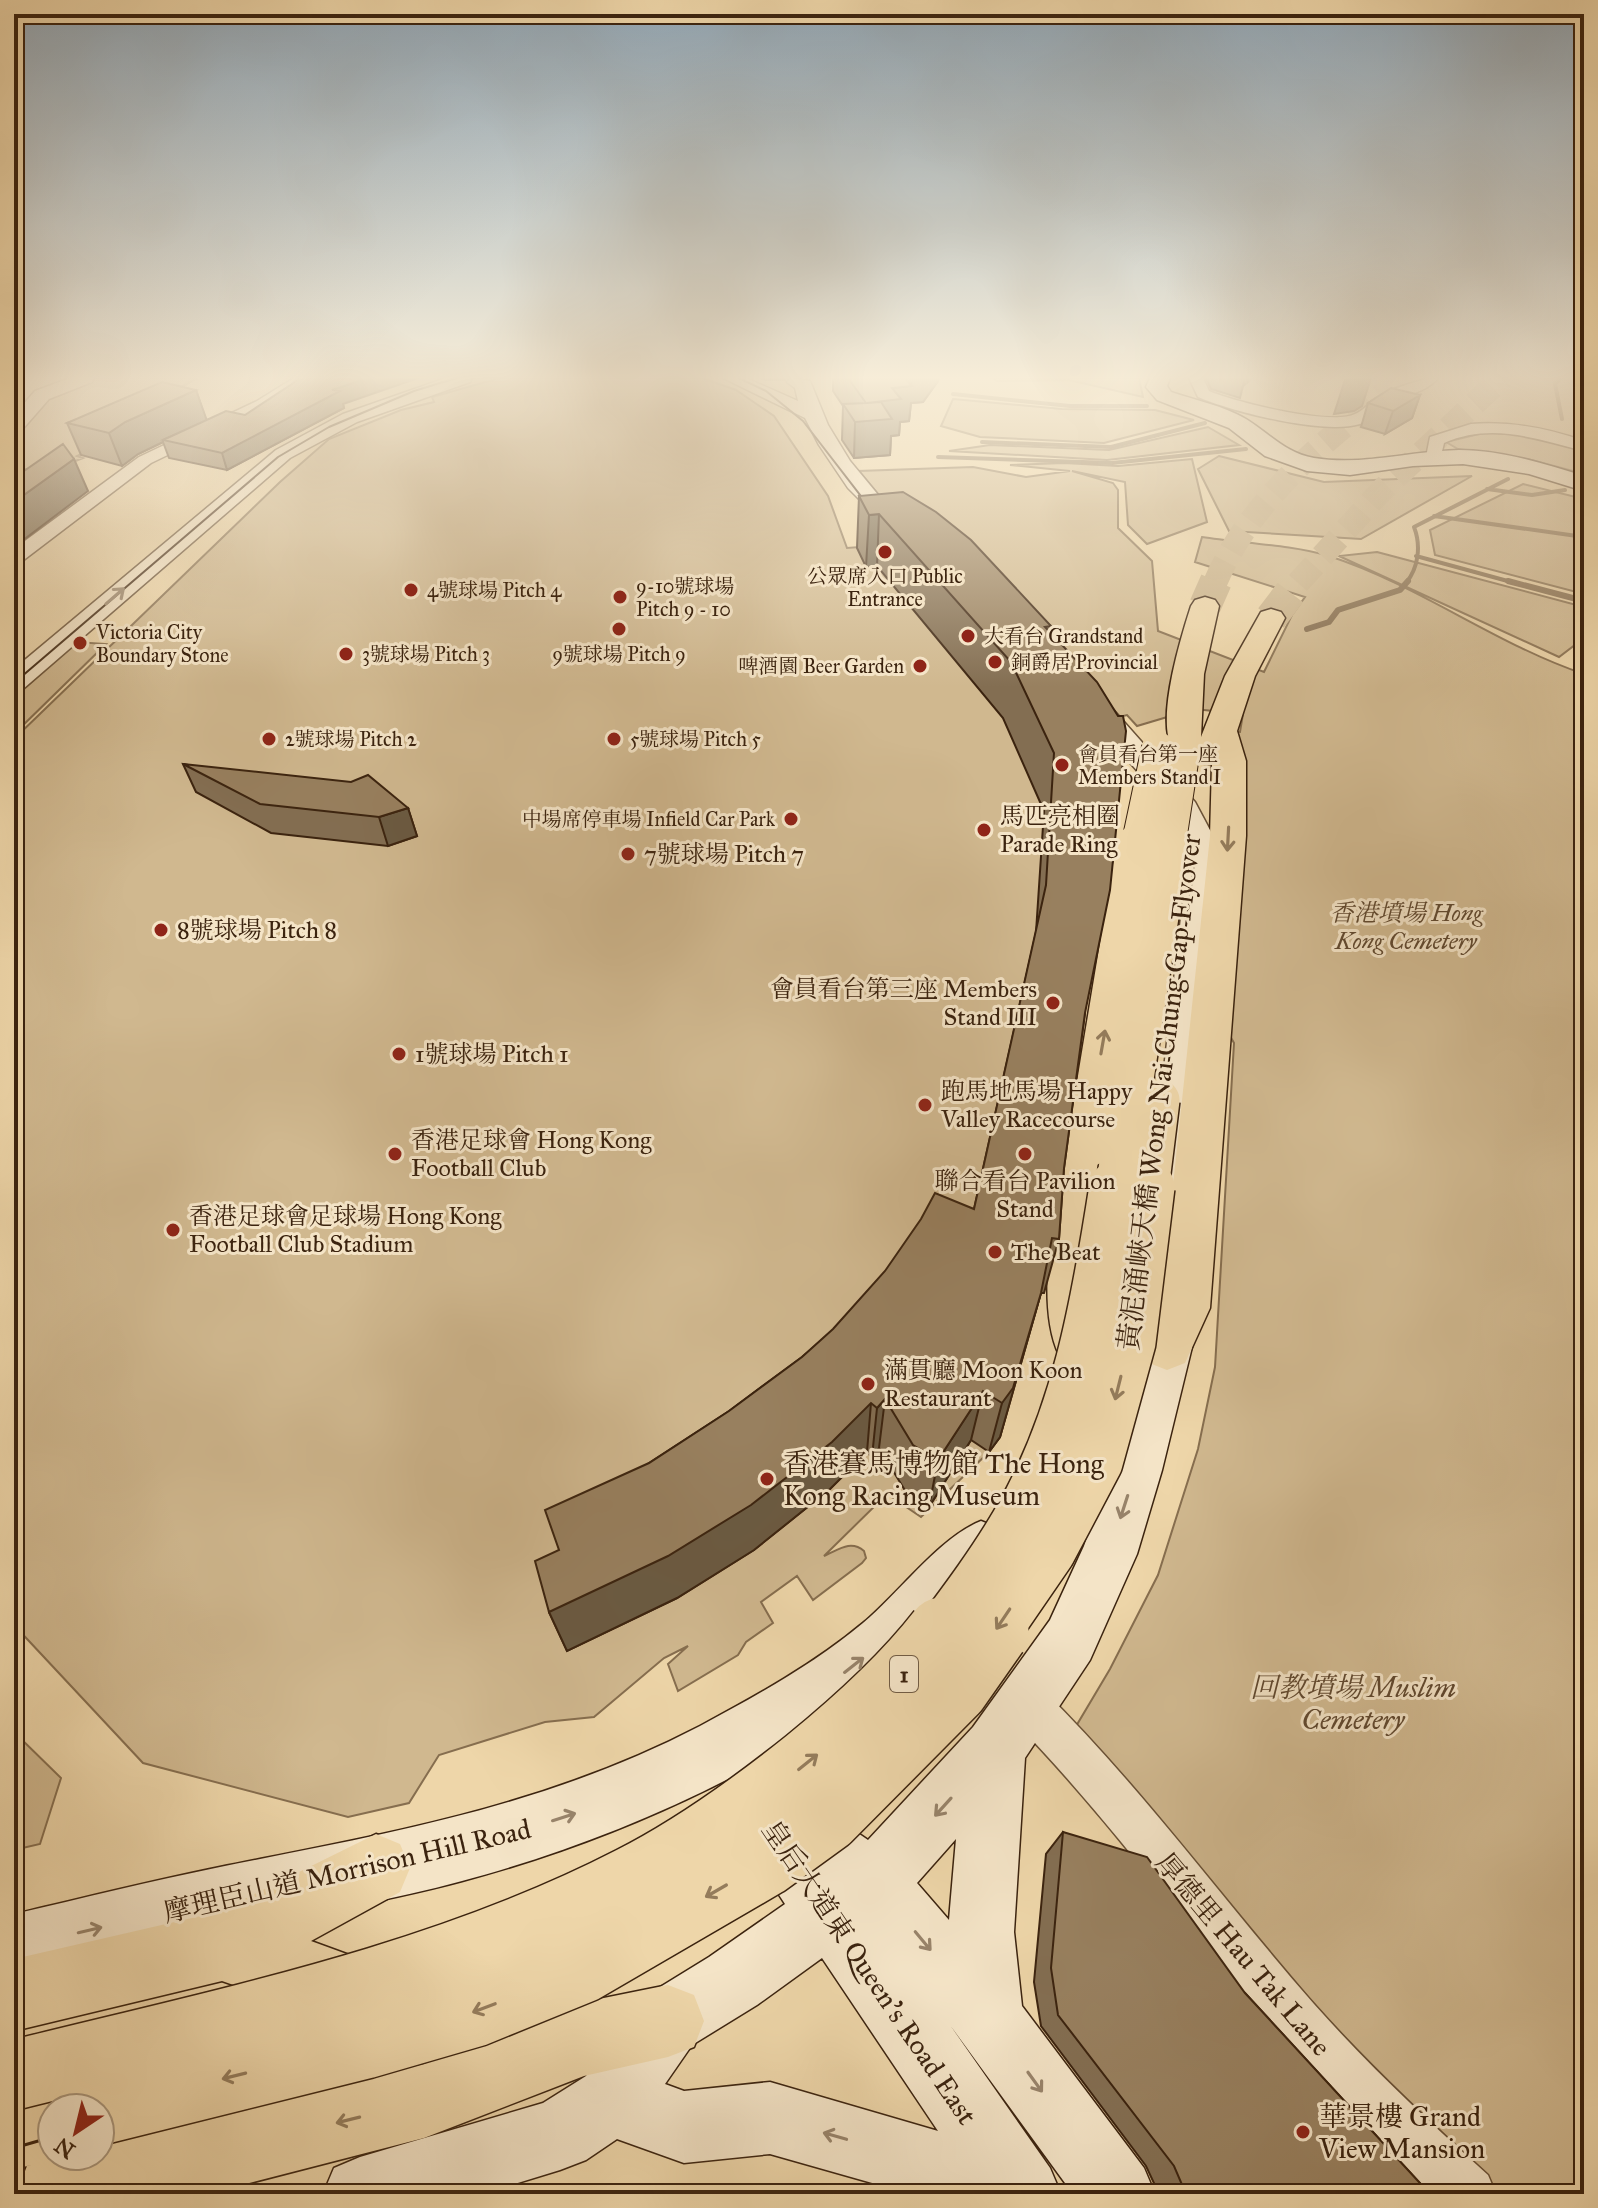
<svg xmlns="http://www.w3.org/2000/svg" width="1598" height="2208" font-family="'IM FELL Great Primer','Noto Serif TC',serif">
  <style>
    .green { fill: #d0b88f; stroke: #866e4f; stroke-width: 2 }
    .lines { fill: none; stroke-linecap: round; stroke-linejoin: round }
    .stream-far1 { stroke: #826a4c; stroke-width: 4 }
    .stream { stroke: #826a4c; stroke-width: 6 }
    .trunk-tunnel-far1 { stroke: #cab28a; stroke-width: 24; stroke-dasharray: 24 12; stroke-linecap: butt }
    .trunk-tunnel { stroke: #cab28a; stroke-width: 32; stroke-dasharray: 32 16; stroke-linecap: butt }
    .minor-casing { stroke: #685036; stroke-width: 3 }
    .tertiary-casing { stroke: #685036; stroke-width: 3 }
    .secondary-casing { stroke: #3b230f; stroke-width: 3 }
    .trunk-casing { stroke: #3b230f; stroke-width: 3 }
    .minor { fill: #f4e4c7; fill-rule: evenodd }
    .tertiary { fill: #f4e4c7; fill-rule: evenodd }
    .secondary { fill: #f4e4c7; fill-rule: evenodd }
    .trunk { fill: #eed6a9; fill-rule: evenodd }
    .tram-far1 { stroke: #3b230f; stroke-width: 2 }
    .tram { stroke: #3b230f; stroke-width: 3 }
    .trunk-bridge-far3-casing { stroke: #3b230f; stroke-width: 34; stroke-linecap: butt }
    .trunk-bridge-far2-casing { stroke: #3b230f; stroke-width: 44; stroke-linecap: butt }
    .trunk-bridge-far1-casing { stroke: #3b230f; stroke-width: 56; stroke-linecap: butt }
    .trunk-bridge-casing { stroke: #3b230f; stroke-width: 72; stroke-linecap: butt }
    .trunk-bridge-far3 { stroke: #eed6a9; stroke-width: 32 }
    .trunk-bridge-far2 { stroke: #eed6a9; stroke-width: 41 }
    .trunk-bridge-far1 { stroke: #eed6a9; stroke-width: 53 }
    .trunk-bridge { stroke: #eed6a9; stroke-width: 69 }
    .wall { fill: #836e52; stroke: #3b230f; stroke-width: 2 }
    .shaded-wall { fill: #6a5a42; stroke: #3b230f; stroke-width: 2 }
    .building { fill: #98805f; stroke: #3b230f; stroke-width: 2 }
    .oneway { stroke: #98846b }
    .oneway2 { stroke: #947c5c }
    .poi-dot { fill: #8f2418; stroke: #f4e4c7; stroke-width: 3 }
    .labels { text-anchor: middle; stroke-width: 6; stroke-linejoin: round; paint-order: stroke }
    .far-poi-label { font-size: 20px; fill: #3b230f; stroke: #f4e4c7; text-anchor: start }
    .shield { fill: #f4e4c7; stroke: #725d46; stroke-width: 2 }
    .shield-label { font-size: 22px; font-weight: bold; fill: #3b230f }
    .poi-label { font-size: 24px; fill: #3b230f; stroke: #f4e4c7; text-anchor: start }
    .park-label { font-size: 24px; font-style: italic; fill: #60482f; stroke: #f4e4c7 }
    .near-street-label { font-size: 28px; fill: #3b230f; stroke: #f4e4c7 }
    .near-poi-label { font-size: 28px; fill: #3b230f; stroke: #f4e4c7; text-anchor: start }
    .near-park-label { font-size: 28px; font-style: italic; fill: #60482f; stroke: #f4e4c7 }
  </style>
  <rect width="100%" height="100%" fill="#eed6a9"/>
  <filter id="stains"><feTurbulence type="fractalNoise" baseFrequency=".0025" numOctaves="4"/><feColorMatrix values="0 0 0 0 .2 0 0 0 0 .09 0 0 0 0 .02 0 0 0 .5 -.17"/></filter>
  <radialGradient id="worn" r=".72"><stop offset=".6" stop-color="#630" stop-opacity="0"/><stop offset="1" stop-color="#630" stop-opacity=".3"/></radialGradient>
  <path class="green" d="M70 378H198L152 402 94 448 77 456 83 458 73 462 14 471V444L43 389Z
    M500 378H702L736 390 774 416 828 496 847 548 899 544 1072 723 1033 1313 1000 1437 989 1452 921 1517 887 1494 824 1556C837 1551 850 1539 864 1551L866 1558 862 1563 813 1600 797 1576 761 1602 773 1623 746 1642 738 1655 678 1691 668 1664 688 1646 664 1658 594 1717 545 1722 439 1755 409 1803 348 1817 143 1763 14 1625V739L280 482 329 439 401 410 434 402 432 397Z
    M993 378H1139L1143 397 1069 380 997 381Z
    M953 399 1062 409 1155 410 1194 420 1104 443 980 437 941 426Z
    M1208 427 1239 445 1107 460 949 451 990 445 1109 450Z
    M1483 433C1518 432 1551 440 1584 451V474L1528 459 1458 449 1446 442Z
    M1219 456 1324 482 1472 476 1361 539 1229 531 1198 469Z
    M1192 459 1207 522 1147 544 1128 525 1125 482 1072 471 1113 483 1118 490V528L1152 561 1158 631 1264 672 1292 615 1305 597 1195 562 1202 537C1241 543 1293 545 1329 556 1419 585 1495 644 1584 674V2194H1494L1380 2084 1075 1728 1110 1669 1158 1575 1198 1449 1215 1367 1234 1043 1220 1018 1231 731 1240 732 1243 714 1194 709 1137 726 1127 715 1119 717 897 517 859 471 973 467 1026 477 1070 471 1010 465 1064 463 1118 466Z
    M1523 484 1584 499V594L1435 555 1430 530Z
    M1377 552 1584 607V638L1559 657 1339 556Z
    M76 642 106 644 14 734V696Z
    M14 1732 61 1778 40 1844 14 1850Z"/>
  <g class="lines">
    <path class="stream-far1" d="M1561 378 1555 384 1562 419
      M953 394 1070 406H1147
      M982 442 1111 447 1205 423
      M938 457 1112 463 1246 449
      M1487 489 1532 495 1565 490
      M1434 516 1584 537
      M1416 556 1515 583
      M1406 583C1419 567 1421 545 1414 527L1508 479"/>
    <path class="stream" d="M1508 581 1584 601
      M1307 629 1329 622 1338 610 1400 590 1408 581"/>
    <path class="trunk-tunnel-far1" d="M1215 583C1253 494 1331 437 1403 378
      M1298 583 1380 492 1502 378"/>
    <path class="trunk-tunnel" d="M1205 606 1216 581
      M1271 618 1299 581"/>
    <defs>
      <path id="minor" d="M294 378H311L267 407 151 463 21 562 14 564V549L139 457 257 401Z
        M1189 378H1203L1209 391C1235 402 1331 426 1355 414 1363 411 1368 404 1375 399 1388 390 1424 377 1438 378 1425 393 1407 394 1390 403 1379 409 1372 420 1360 424 1324 435 1233 412 1198 397Z
        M1471 424C1510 421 1547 428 1584 441V451C1536 439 1492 422 1444 443L1440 460H1428L1426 457 1430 437Z
        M1028 1684 1043 1690C1142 1788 1223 1900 1314 2004 1368 2065 1428 2121 1488 2175L1496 2194H1430C1377 2144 1324 2093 1278 2037 1189 1931 1110 1819 1013 1720L1007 1705 1013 1690Z"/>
      <path id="tertiary" d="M70 378H94L92 382 49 399 21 431 14 433V415L35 391Z
        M446 378H472L470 382 357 422 290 458 23 689 14 691V669L276 450 343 414Z
        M723 378H746L798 401 795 388 787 382 791 378 810 381 828 425 850 461 879 496 910 524 913 529 910 534H894L848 488 819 445 805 418Z
        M1091 694 1101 696 1195 802 1211 832 1217 882 1188 1229 1182 1241 1167 1246 1152 1241 1146 1229 1185 882 1181 832 1167 805 1077 702 1081 696Z"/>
      <path id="secondary" d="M1150 378H1170L1167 386 1171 392C1195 400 1224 406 1246 419 1269 433 1285 453 1314 458 1362 466 1410 451 1459 450 1501 450 1545 464 1584 476V491L1529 474 1463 464 1413 466 1350 475 1307 471 1265 456 1229 428 1157 400 1146 387Z
        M1167 1325 1184 1332 1192 1347 1162 1470 1137 1554 1090 1660 1025 1758 1014 1932 1022 2006 1144 2168 1155 2194H1073L950 2025 1050 2168 1061 2194H911L770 2154 684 2163 617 2139 586 2160 560 2170 482 2194H323L334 2168 360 2157 543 2103 586 2076 644 1997 709 1957 785 1904 751 1852 741 1830 751 1808 762 1803 764 1799 786 1789 808 1799 868 1840 973 1727 1050 1620 1084 1546 1110 1470 1142 1347 1150 1332ZM956 1839 949 1920 917 1883ZM822 1958 938 2131 770 2082 684 2091 665 2084 692 2045 757 2005Z
        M981 1521 1001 1529 1009 1548C994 1584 959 1613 931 1639 813 1754 620 1839 462 1881 381 1903 297 1916 214 1934 147 1948 81 1966 14 1982V1914C83 1898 151 1881 220 1867 390 1833 544 1807 700 1726 756 1696 814 1664 863 1623 899 1593 940 1537 981 1521Z"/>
      <path id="trunk" d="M1205 597 1215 600 1219 606 1204 674 1201 737 1225 676 1261 612 1271 609 1281 612 1285 618 1255 676 1237 731 1246 761V836L1210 1308 1185 1363 1167 1370 1149 1363 1141 1347 1160 1308 1210 836 1212 764 1194 763 1189 756 1193 750 1173 749C1155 722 1181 637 1191 606L1195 600Z
        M1087 1129 1103 1135 1110 1147 1097 1271 1103 1339 1095 1355 1077 1362 1059 1355C1034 1302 1056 1205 1064 1147L1071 1135Z
        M376 1834 400 1844 410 1868 400 1892 311 1941 363 1960 374 1985 363 2010 338 2021 222 1981 14 2031V1959L218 1912Z
        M668 1985 694 1995 704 2021 694 2047 668 2057 584 2076 424 2138 207 2194H16L27 2166 32 2165 14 2169V2093L52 2084 79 2095 84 2108H52V2156H100V2144L424 2064 584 2002Z"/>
    </defs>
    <use href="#minor" class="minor-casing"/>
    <use href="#tertiary" class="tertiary-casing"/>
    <use href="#secondary" class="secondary-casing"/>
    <use href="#trunk" class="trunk-casing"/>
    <use href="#minor" class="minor"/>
    <use href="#tertiary" class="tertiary"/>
    <use href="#secondary" class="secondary"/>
    <use href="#trunk" class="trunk"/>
    <path class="tram-far1" d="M739 378 766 391 803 421 874 513
      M14 683 278 457 329 427 414 391 456 378
      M1005 1634C1027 1599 1050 1565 1068 1527 1102 1456 1122 1381 1138 1304L1194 863C1188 806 1146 773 1109 734"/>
    <path class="tram" d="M100 2125C232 2090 367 2060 494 2010 624 1960 745 1889 851 1799 908 1751 964 1694 1006 1632
      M14 2148 52 2137"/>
    <defs>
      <path id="trunk-bridge-far3" d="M1137 847 1158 748
        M1169 847 1185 742"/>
      <path id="trunk-bridge-far2" d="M1087 1147 1137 845
        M1116 1189 1169 845
        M1148 1189 1159 1100"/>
      <path id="trunk-bridge-far1" d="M941 1634C968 1598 994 1563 1017 1524 1078 1421 1098 1304 1116 1187
        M992 1634 1049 1551 1096 1462 1129 1342 1148 1187"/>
      <path id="trunk-bridge" d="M14 2075C222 2023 440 1980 632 1881 695 1849 753 1807 808 1763 856 1724 904 1681 942 1632
        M100 2110 365 2044 475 2012 583 1968 765 1862 827 1817 954 1689 994 1632"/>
    </defs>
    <use href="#trunk-bridge-far3" class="trunk-bridge-far3-casing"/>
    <use href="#trunk-bridge-far2" class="trunk-bridge-far2-casing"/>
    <use href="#trunk-bridge-far1" class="trunk-bridge-far1-casing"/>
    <use href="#trunk-bridge" class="trunk-bridge-casing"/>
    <use href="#trunk-bridge-far3" class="trunk-bridge-far3"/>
    <use href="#trunk-bridge-far2" class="trunk-bridge-far2"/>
    <use href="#trunk-bridge-far1" class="trunk-bridge-far1"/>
    <use href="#trunk-bridge" class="trunk-bridge"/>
  </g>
  <path class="wall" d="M761 378H785V380H766Z
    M833 378H939L938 381 923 402 911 403 909 421 900 422 899 435 891 436 890 455 854 458 842 440 843 406 833 391Z
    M1206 378H1251L1250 380 1243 386 1240 398 1211 389Z
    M196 390 206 420 343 404 344 408 227 470 169 458 163 442 138 454 122 466 81 455 67 423Z
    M1420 395 1412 418 1385 434 1361 427 1368 403Z
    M859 496 1051 626 1050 633 1085 1013 1064 1168 1059 1239 1044 1293H1041L1000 1437 989 1452 971 1440 929 1507 906 1492 879 1448 872 1457 867 1452 830 1489 754 1550 677 1598 567 1651 549 1612 559 1550 649 1463 729 1411 802 1357 974 1209 1036 932 1044 811 1003 718 877 566 866 567 857 548Z
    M183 764 408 808 417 836 388 846 271 833 196 792Z
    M1063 1832 1245 1993 1430 2194H1159L1146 2166 1041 2026 1034 1982 1046 1854Z"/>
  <path class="shaded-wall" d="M368 378H418L343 404 344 408 227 470 222 453 332 390Z
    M912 378H939L938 381 923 402 911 403 909 421 900 422 899 435 891 436 890 455 854 458 855 422 867 403 892 388 911 386Z
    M1245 378H1251L1250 380 1243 386Z
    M1362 378H1371L1362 406 1354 411 1334 414 1345 380Z
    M196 390 207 421 163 440V442L138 454 122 466 109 433 125 422Z
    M1420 395 1412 418 1385 434 1393 411Z
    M74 459 88 491 14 547V502Z
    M879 514 877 566 866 567 869 515Z
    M408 808 417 836 388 846 379 817Z
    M1041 1293 1000 1437 989 1452 1002 1403Z
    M983 1391 971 1440 929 1507 938 1460Z
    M885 1399 879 1448 872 1457 877 1408Z
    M871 1403 867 1452 830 1489 754 1550 677 1598 567 1651 549 1612Z"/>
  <path class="building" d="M301 378H368L332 390 340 391 222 453 163 440 226 411 245 415Z
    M848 378H905L912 386 892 388 901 399 867 403 881 402 892 419 855 422 843 404 866 403Z
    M162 382 196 390 125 422 109 433 67 423Z
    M1391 388 1420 395 1393 411 1368 403Z
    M63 444 74 459 14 502V478Z
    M903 492 936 512 971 540 1051 626 1045 627 1097 682 1118 716H1123L1126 731 1110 890 1085 1013 1064 1168 1059 1239 1052 1238 1041 1293 1013 1388 1002 1403 983 1391 938 1460 913 1445 885 1399 877 1408 871 1403 832 1442 751 1505 668 1556 549 1612 535 1561 559 1550 545 1510 649 1463 729 1411 802 1357 833 1329 885 1271 921 1219 935 1193 974 1209 1046 885 1054 753 1011 662 879 514 869 515 859 496Z
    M183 764 351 782 368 775 408 808 379 817 260 804Z
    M1063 1832 1147 1857 1245 1993 1430 2194H1186L1174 2166 1058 2015 1051 1968Z"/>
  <defs><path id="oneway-shaft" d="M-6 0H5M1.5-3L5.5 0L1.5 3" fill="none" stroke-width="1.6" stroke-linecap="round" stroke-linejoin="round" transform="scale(2)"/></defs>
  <g class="oneway">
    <use href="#oneway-shaft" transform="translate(115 596) rotate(-41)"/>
    <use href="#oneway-shaft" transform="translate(1124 1507) rotate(108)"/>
    <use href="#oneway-shaft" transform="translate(854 1665) rotate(-38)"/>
    <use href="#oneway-shaft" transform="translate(943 1807) rotate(132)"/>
    <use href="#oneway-shaft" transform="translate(564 1817) rotate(-18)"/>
    <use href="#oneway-shaft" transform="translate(90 1930) rotate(-13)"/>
    <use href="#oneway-shaft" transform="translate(923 1941) rotate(50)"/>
    <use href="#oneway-shaft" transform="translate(1035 2082) rotate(54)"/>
    <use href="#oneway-shaft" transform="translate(835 2136) rotate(-164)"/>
  </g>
  <g class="oneway2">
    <use href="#oneway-shaft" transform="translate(1228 839) rotate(93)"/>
    <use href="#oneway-shaft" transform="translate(1103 1042) rotate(-80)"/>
    <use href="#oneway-shaft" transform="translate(1118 1388) rotate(104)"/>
    <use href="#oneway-shaft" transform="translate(1003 1619) rotate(124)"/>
    <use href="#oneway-shaft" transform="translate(808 1762) rotate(-39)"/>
    <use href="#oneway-shaft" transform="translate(716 1891) rotate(150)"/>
    <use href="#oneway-shaft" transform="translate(484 2008) rotate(159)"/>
    <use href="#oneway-shaft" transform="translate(234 2076) rotate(166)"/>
    <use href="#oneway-shaft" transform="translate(348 2120) rotate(166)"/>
  </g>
  <linearGradient id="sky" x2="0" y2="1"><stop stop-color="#92a9ba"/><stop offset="0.55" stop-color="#f7edd8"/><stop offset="1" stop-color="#f7edd8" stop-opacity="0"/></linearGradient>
  <rect width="1598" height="687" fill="url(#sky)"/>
  <g class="poi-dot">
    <circle cx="885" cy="552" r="8"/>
    <circle cx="411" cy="590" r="8"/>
    <circle cx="620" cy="597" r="8"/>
    <circle cx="619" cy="629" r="8"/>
    <circle cx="968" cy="636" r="8"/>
    <circle cx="80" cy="643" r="8"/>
    <circle cx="346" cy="654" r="8"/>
    <circle cx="995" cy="662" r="8"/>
    <circle cx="920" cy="666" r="8"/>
    <circle cx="269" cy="739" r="8"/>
    <circle cx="614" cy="739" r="8"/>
    <circle cx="1062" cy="765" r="8"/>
    <circle cx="791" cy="819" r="8"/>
    <circle cx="984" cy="830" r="8"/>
    <circle cx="628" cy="854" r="8"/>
    <circle cx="161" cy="930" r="8"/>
    <circle cx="1053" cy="1003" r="8"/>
    <circle cx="399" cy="1054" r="8"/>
    <circle cx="925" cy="1105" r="8"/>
    <circle cx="395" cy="1154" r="8"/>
    <circle cx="1025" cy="1154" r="8"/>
    <circle cx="173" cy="1230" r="8"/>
    <circle cx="995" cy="1252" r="8"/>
    <circle cx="868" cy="1384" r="8"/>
    <circle cx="767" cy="1479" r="8"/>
    <circle cx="1303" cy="2132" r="8"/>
  </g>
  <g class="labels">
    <g class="far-poi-label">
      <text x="885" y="583" text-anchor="middle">公眾席入口 Public<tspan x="885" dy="23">Entrance</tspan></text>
      <text x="636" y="593">9-10號球場<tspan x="636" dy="23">Pitch 9 - 10</tspan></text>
      <text x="427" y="597">4號球場 Pitch 4</text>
      <text x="96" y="639">Victoria City<tspan x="96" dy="23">Boundary Stone</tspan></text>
      <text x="984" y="643">大看台 Grandstand</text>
      <text x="362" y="661">3號球場 Pitch 3</text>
      <text x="619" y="661" text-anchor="middle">9號球場 Pitch 9</text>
      <text x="1011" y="669">銅爵居 Provincial</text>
      <text x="904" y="673" text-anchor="end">啤酒園 Beer Garden</text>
      <text x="285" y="746">2號球場 Pitch 2</text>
      <text x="630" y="746">5號球場 Pitch 5</text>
      <text x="1078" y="761">會員看台第一座<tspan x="1078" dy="23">Members Stand I</tspan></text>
      <text x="775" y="826" text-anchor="end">中場席停車場 Infield Car Park</text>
    </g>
    <rect class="shield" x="890" y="1656" width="28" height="36" rx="6"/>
    <g class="shield-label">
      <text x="904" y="1682">1</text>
    </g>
    <g class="poi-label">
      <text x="1000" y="824">馬匹亮相圈<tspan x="1000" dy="28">Parade Ring</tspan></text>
      <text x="644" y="862">7號球場 Pitch 7</text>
      <text x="177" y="938">8號球場 Pitch 8</text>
      <text x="1037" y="997" text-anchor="end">會員看台第三座 Members<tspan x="1037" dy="28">Stand III</tspan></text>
      <text x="415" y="1062">1號球場 Pitch 1</text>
      <text x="941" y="1099">跑馬地馬場 Happy<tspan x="941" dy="28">Valley Racecourse</tspan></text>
      <text x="411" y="1148">香港足球會 Hong Kong<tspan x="411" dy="28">Football Club</tspan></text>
      <text x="1025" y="1189" text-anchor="middle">聯合看台 Pavilion<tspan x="1025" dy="28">Stand</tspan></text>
      <text x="189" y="1224">香港足球會足球場 Hong Kong<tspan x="189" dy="28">Football Club Stadium</tspan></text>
      <text x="1011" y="1260">The Beat</text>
      <text x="884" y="1378">滿貫廳 Moon Koon<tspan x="884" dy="28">Restaurant</tspan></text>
    </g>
    <g class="park-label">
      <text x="1406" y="921">香港墳場 Hong<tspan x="1406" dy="28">Kong Cemetery</tspan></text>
    </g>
    <g class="near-street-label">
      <text transform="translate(1159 1092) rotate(-83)" y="10">黃泥涌峽天橋 Wong Nai Chung Gap Flyover</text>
      <text transform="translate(347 1870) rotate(-13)" y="10">摩理臣山道 Morrison Hill Road</text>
      <text transform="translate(1244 1954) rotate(50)" y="10">厚德里 Hau Tak Lane</text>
      <text transform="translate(870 1972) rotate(56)" y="10">皇后大道東 Queen's Road East</text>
    </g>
    <g class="near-poi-label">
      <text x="783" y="1473">香港賽馬博物館 The Hong<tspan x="783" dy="32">Kong Racing Museum</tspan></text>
      <text x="1319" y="2126">華景樓 Grand<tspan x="1319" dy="32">View Mansion</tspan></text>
    </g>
    <g class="near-park-label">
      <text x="1353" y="1697">回教墳場 Muslim<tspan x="1353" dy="32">Cemetery</tspan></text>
    </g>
  </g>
  <rect width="1598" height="2208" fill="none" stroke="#eed6a9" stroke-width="48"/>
  <rect x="16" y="16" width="1566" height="2176" fill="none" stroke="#3b230f" stroke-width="4"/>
  <rect x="24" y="24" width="1550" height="2160" fill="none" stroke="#3b230f" stroke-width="2"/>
  <g transform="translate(76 2132) rotate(215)"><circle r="38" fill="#f4e4c7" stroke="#aa977d" stroke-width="2"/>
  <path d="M0-6L14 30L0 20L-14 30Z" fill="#8f2418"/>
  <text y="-12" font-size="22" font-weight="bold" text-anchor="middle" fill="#3b230f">N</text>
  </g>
  <rect width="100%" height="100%" filter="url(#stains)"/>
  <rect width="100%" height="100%" fill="url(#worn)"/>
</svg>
